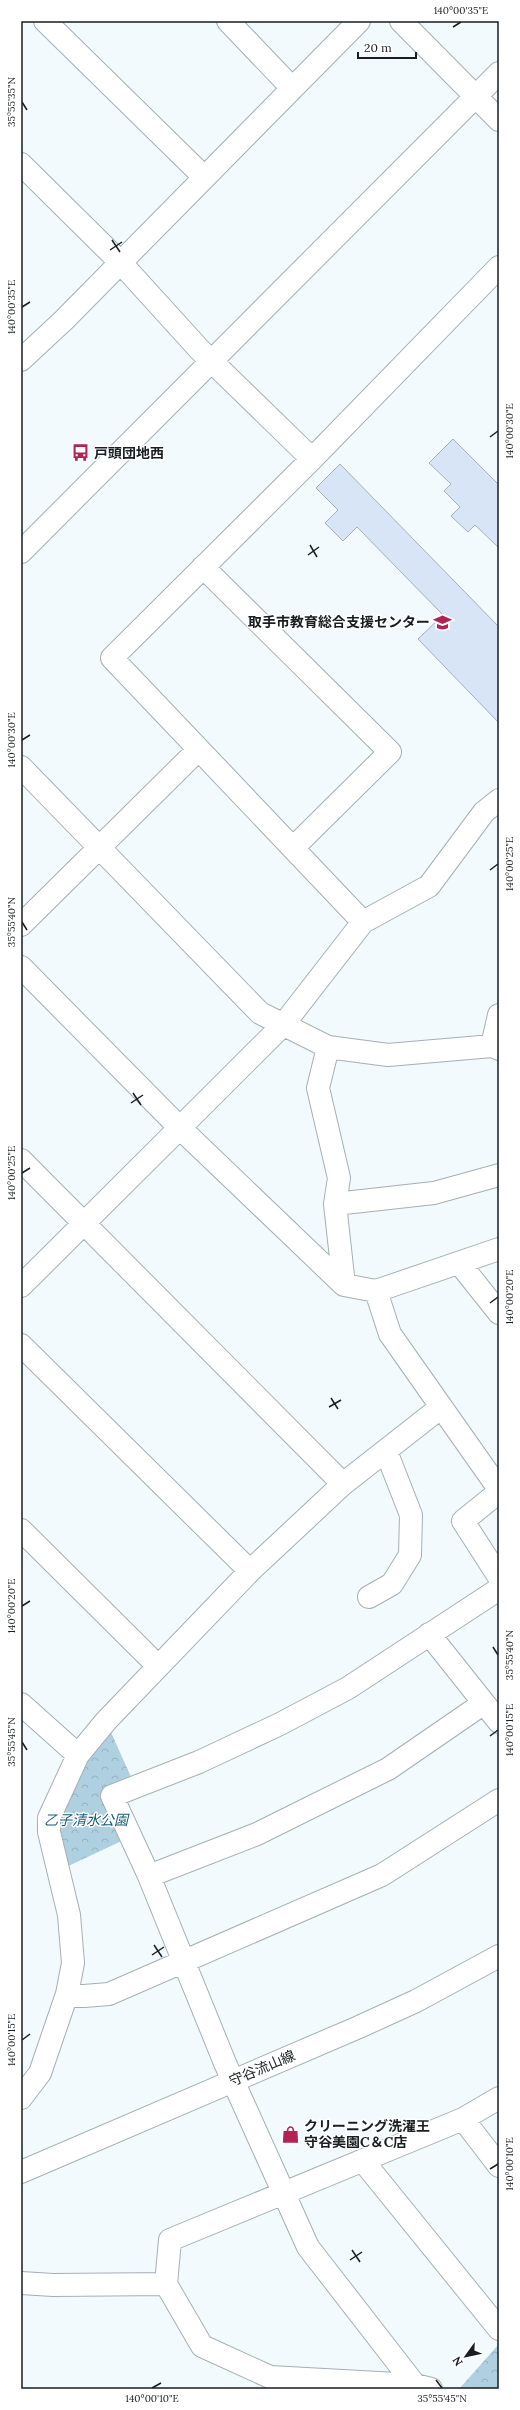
<svg xmlns="http://www.w3.org/2000/svg" width="520" height="2410" font-family="Lora,'Noto Sans JP',serif">
  <style>
    .park { fill: url(#park-crowns) }
    .building { fill: #d8e5f7; stroke: #a8aeb8 }
    .lines { fill: none; stroke-linecap: round; stroke-linejoin: round }
    .minor-casing { stroke: #a4afb5; stroke-width: 24 }
    .major-casing { stroke: #a4afb5; stroke-width: 24 }
    .minor { stroke: #fff; stroke-width: 22 }
    .major { stroke: #fff; stroke-width: 22 }
    .ticks { fill: none; stroke: #181d1f; stroke-width: 1.5 }
    .labels { text-anchor: middle; stroke-width: 3; stroke-linejoin: round; paint-order: stroke }
    .poi-label { font-size: 14px; font-weight: bold; fill: #181d1f; stroke: #fff; text-anchor: start }
    .park-label { font-size: 14px; font-style: italic; fill: #155a76; stroke: #fff }
    .street-label { font-size: 14px; fill: #181d1f; stroke: #fff }
    .neatline { fill: none; stroke: #181d1f; stroke-width: 1.5 }
    .ticks-label { font-size: 10px; text-anchor: middle; fill: #181d1f }
  </style>
  <defs>
    <pattern id="park-crowns" width="20" height="18" patternUnits="userSpaceOnUse"><rect width="20" height="18" fill="#aed0e1"/><path d="M2 6a3 3 0 1 1 6 0M12 15a3 3 0 1 1 6 0" fill="none" stroke="#95b2c1"/></pattern>
  </defs>
  <rect width="100%" height="100%" fill="#f2fafd"/>
  <path class="park" d="M106 1721 135 1786 113 1797 130 1837 60 1870 49 1832Z
    M499 2344V2389H459Z"/>
  <path class="building" d="M453 439 499 485V548L475 525 468 532 451 516 460 507 444 491 451 484 429 463Z
    M340 464 499 627V723L418 639 443 615 357 527 343 541 325 523 338 510 316 488Z"/>
  <g class="lines">
    <defs>
      <path id="minor" d="M45 21 203 176
        M228 21 292 88
        M401 21 499 120
        M21 164 120 262 199 349 312 459
        M21 360 64 320 359 21
        M21 552 499 73
        M203 567 390 752 293 848
        M21 767 260 1013 328 1047 388 1055 492 1046 499 1049
        M363 922 112 658 312 459 499 267
        M21 925 198 750
        M21 967 181 1129 344 1285 376 1291 499 1249
        M492 1046 499 1015
        M328 1047 318 1088 339 1178 335 1204 344 1285
        M21 1160 343 1484
        M335 1204 434 1193 499 1175
        M460 1264 499 1313
        M21 1286 283 1025 363 922 429 886 484 812 499 800
        M376 1291 390 1334 499 1489
        M21 1345 250 1571
        M499 1492 463 1521 499 1577
        M21 1530 158 1666
        M369 1597 392 1584 410 1555 411 1515 386 1451
        M429 1634 499 1722
        M21 1704 78 1755
        M149 1876 257 1834 388 1769 484 1703
        M67 1994 84 1996 109 1994 382 1875 499 1800
        M21 2098 40 2073 67 1994 73 1963 69 1915 49 1832V1818L78 1755 106 1721 250 1571 343 1484 440 1408
        M463 2119 499 2166
        M363 2161 499 2329
        M21 2283 53 2285 166 2284
        M415 2385 270 2377 202 2346 166 2284 170 2240 463 2119 499 2098
        M431 2389 415 2385 308 2247 225 2063 149 1876 112 1796 199 1762 280 1724 348 1688 499 1589"/>
      <path id="major" d="M21 2172 359 2027 416 2001 499 1956"/>
    </defs>
    <use href="#minor" class="minor-casing"/>
    <use href="#major" class="major-casing"/>
    <use href="#minor" class="minor"/>
    <use href="#major" class="major"/>
  </g>
  <path class="ticks" d="M453 27 461 22M22 102 27 110M112 240 120 252M110 250 122 242M22 307 30 302M490 437 498 431M310 545 317 557M308 555 319 547M22 740 30 735M490 870 498 864M22 922 27 930M133 1093 141 1105M131 1103 143 1095M22 1173 30 1168M490 1303 498 1297M331 1398 338 1409M329 1407 341 1400M22 1606 30 1601M493 1647 498 1655M490 1736 498 1730M22 1742 27 1750M154 1945 162 1957M152 1955 164 1947M22 2040 30 2034M490 2169 498 2164M352 2250 360 2262M350 2260 362 2252M436 2380 442 2388M152 2388 161 2383"/>
  <defs>
    <symbol id="bus-bare" viewBox="-9 -9 18 18"><path d="M-5-6H5V4H4V6H2V4H-2V6H-4V4H-5ZM-3.5-4V0h7V-4ZM-3.5 1.2v1.5H-2V1.2ZM2 1.2v1.5H3.5V1.2Z" fill="#b22253" stroke="#fff" stroke-width="2.5" paint-order="stroke"/></symbol>
    <symbol id="school-bare" viewBox="-9 -9 18 18"><path d="M0-5L7-2L0 1L-7-2ZM-4 1L0 2.5L4 1V4Q0 6-4 4Z" fill="#b22253" stroke="#fff" stroke-width="2.5" paint-order="stroke"/></symbol>
    <symbol id="shop-bare" viewBox="-9 -9 18 18"><path d="M-5-2.5h2.3a2.7 3.5 0 0 1 5.4 0H5L5.5 6h-11ZM-1.5-2.5h3a1.5 2.3 0 0 0-3 0Z" fill="#b22253" stroke="#fff" stroke-width="2.5" paint-order="stroke"/></symbol>
  </defs>
  <g fill-rule="evenodd">
    <use href="#bus-bare" x="68" y="440" width="25" height="25"/>
    <use href="#school-bare" x="430" y="610" width="25" height="25"/>
    <use href="#shop-bare" x="278" y="2122" width="25" height="25"/>
  </g>
  <g class="labels">
    <g class="poi-label">
      <text x="94" y="458">戸頭団地西</text>
      <text x="430" y="627" text-anchor="end">取手市教育総合支援センター</text>
      <text x="304" y="2131">クリーニング洗濯王<tspan x="304" dy="16">守谷美園C＆C店</tspan></text>
    </g>
    <g class="park-label">
      <text x="86" y="1825">乙子清水公園</text>
    </g>
    <g class="street-label">
      <text transform="translate(262 2068) rotate(-23)" y="5">守谷流山線</text>
    </g>
  </g>
  <rect width="520" height="2410" fill="none" stroke="#ffffff" stroke-width="44"/>
  <g transform="translate(466 2356) rotate(237)" stroke="#ffffff" stroke-width="3" paint-order="stroke">
  <path d="M0-3L7 15L0 10L-7 15Z" fill="#181d1f"/>
  <text y="-6" font-size="11" font-weight="bold" text-anchor="middle" fill="#181d1f">N</text>
  </g>
  <path d="M358 52v6h58v-6" fill="none" stroke="#181d1f" stroke-width="2"/>
  <text x="364" y="52" font-size="12" fill="#181d1f" stroke="#ffffff" stroke-width="3" paint-order="stroke">20 m</text>
  <rect x="22" y="22" width="476" height="2366" class="neatline"/>
  <g class="ticks-label">
    <text x="461" y="14">140°00'35"E</text>
    <text transform="translate(11 102) rotate(-90)" y="4">35°55'35"N</text>
    <text transform="translate(11 307) rotate(-90)" y="4">140°00'35"E</text>
    <text transform="translate(509 431) rotate(-90)" y="4">140°00'30"E</text>
    <text transform="translate(11 740) rotate(-90)" y="4">140°00'30"E</text>
    <text transform="translate(509 864) rotate(-90)" y="4">140°00'25"E</text>
    <text transform="translate(11 922) rotate(-90)" y="4">35°55'40"N</text>
    <text transform="translate(11 1173) rotate(-90)" y="4">140°00'25"E</text>
    <text transform="translate(509 1297) rotate(-90)" y="4">140°00'20"E</text>
    <text transform="translate(11 1606) rotate(-90)" y="4">140°00'20"E</text>
    <text transform="translate(509 1655) rotate(-90)" y="4">35°55'40"N</text>
    <text transform="translate(509 1730) rotate(-90)" y="4">140°00'15"E</text>
    <text transform="translate(11 1742) rotate(-90)" y="4">35°55'45"N</text>
    <text transform="translate(11 2040) rotate(-90)" y="4">140°00'15"E</text>
    <text transform="translate(509 2164) rotate(-90)" y="4">140°00'10"E</text>
    <text x="152" y="2402">140°00'10"E</text>
    <text x="442" y="2402">35°55'45"N</text>
  </g>
</svg>
